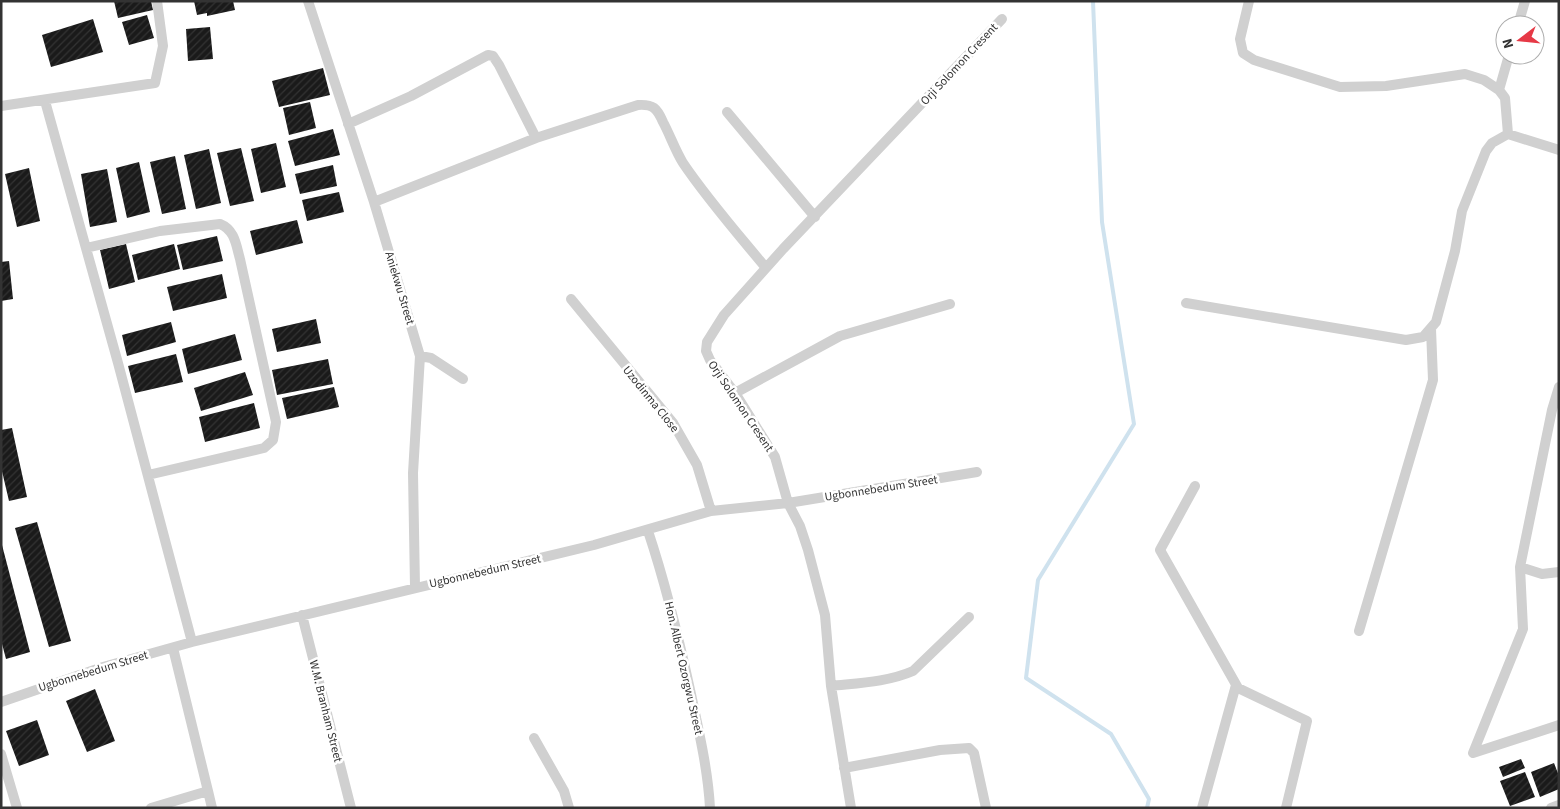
<svg xmlns="http://www.w3.org/2000/svg" width="1560" height="809" font-family="'Source Sans 3',sans-serif">
  <style>
    .lines { fill: none; stroke-linecap: round; stroke-linejoin: round }
    .stream { stroke: #cfe2ee; stroke-width: 4 }
    .building { fill: url(#building-hatch) }
    .minor { stroke: #d0d0d0; stroke-width: 10 }
    .labels { text-anchor: middle; stroke-width: 5; stroke-linejoin: round; paint-order: stroke }
    .street-label { font-size: 12px; fill: #333; stroke: #fff }
  </style>
  <defs>
    <pattern id="building-hatch" width="6" height="6" patternUnits="userSpaceOnUse" patternTransform="scale(1.25)"><rect width="6" height="6" fill="#1a1a1a"/><path d="M-1 1l2-2M0 6l6-6M5 7l2-2" fill="none" stroke="#333"/></pattern>
  </defs>
  <rect width="100%" height="100%" fill="#fff"/>
  <g class="lines">
    <path class="stream" d="M1093 1 1102 222 1134 424 1038 580 1026 678 1111 734 1149 799 1147 808"/>
  </g>
  <path class="building" d="M114 1H151L153 10 118 18Z
    M194 1H233L235 10 207 16V13L197 15Z
    M147 15 154 38 129 45 122 22Z
    M93 19 103 52 51 67 42 35Z
    M210 27 213 59 188 61 186 29Z
    M323 68 330 95 279 107 272 81Z
    M310 102 316 128 289 135 283 108Z
    M333 129 340 155 295 166 288 141Z
    M276 143 286 187 261 193 251 149Z
    M241 148 254 201 230 206 217 153Z
    M209 149 221 203 196 209 184 155Z
    M175 156 186 209 162 214 150 162Z
    M139 162 150 212 127 218 116 168Z
    M333 165 337 186 300 194 295 174Z
    M29 168 40 221 17 227 5 174Z
    M107 169 117 222 90 227 81 174Z
    M339 192 344 212 307 221 302 200Z
    M297 220 303 243 256 255 250 231Z
    M217 236 223 261 183 270 177 245Z
    M126 244 135 282 109 289 100 250Z
    M174 244 180 269 138 280 132 255Z
    M9 261 13 299 1 301V262Z
    M222 274 227 298 173 311 167 287Z
    M316 319 321 343 277 352 272 329Z
    M171 322 176 342 127 356 122 335Z
    M235 334 242 360 188 374 182 349Z
    M176 354 183 382 135 393 128 366Z
    M328 359 333 384 277 395 272 370Z
    M245 372 253 395 201 411 194 388Z
    M334 387 339 407 287 419 282 398Z
    M254 403 260 428 205 442 199 417Z
    M12 428 27 497 9 501 1 467V430Z
    M37 522 71 641 49 647 15 528Z
    M2 545 30 652 6 659 1 640Z
    M95 689 115 741 87 752 66 701Z
    M37 720 49 755 19 766 6 731Z
    M1521 759 1525 768 1503 777 1499 767Z
    M1554 763 1559 776V789L1540 797 1531 772Z
    M1525 772 1535 797 1510 806 1500 781Z"/>
  <g class="lines">
    <path class="minor" d="M308 1 374 202 420 356 413 473 415 587
      M1249 1 1240 39 1243 53 1254 60 1340 87 1386 86 1465 74 1484 80 1499 90 1505 98 1508 134 1559 150
      M1518 25 1525 1
      M1499 90 1509 55
      M45 101 118 363 192 642
      M1 106 155 83 163 46 157 1
      M727 112 815 217
      M348 124 411 96 488 55 493 56 499 65 536 138
      M374 202 536 138 638 105C653 104 657 108 663 122 670 135 675 150 683 163 708 200 738 234 766 268
      M86 248 160 231 220 224C235 230 236 245 240 259L276 422 273 440 264 448 148 475
      M571 299 673 423 697 465 711 511
      M1186 303 1406 340 1423 337 1436 322 1455 251 1462 211 1486 151 1492 143 1508 134
      M420 356 431 358 463 379
      M1559 387 1552 410 1520 567 1523 629 1473 753 1559 725
      M735 393 840 336 950 304
      M1195 486 1160 550 1238 688 1307 721 1286 808
      M648 531C666 585 679 639 691 694 699 732 708 770 710 808
      M1520 567 1542 574 1559 572
      M302 615 351 808
      M1359 631 1433 380 1431 329
      M173 648 208 791
      M831 686C858 683 888 682 913 671L969 617
      M1 702 103 667 192 642 594 545 711 511 788 503 977 472
      M534 738 564 791 569 808
      M1 754 17 808
      M844 768 940 750 969 748 974 753 986 808
      M151 808 208 791 212 808
      M851 808 831 686 825 615 808 550 800 526 788 503 775 457 735 393 710 360 706 351 707 342 724 315 783 249 1002 19
      M1202 808 1236 685
      M1551 808 1559 805"/>
  </g>
  <g class="labels">
    <g class="street-label">
      <text transform="translate(959 64) rotate(-47)" y="4">Orji Solomon Cresent</text>
      <text transform="translate(400 288) rotate(73)" y="4">Aniekwu Street</text>
      <text transform="translate(651 399) rotate(51)" y="4">Uzodinma Close</text>
      <text transform="translate(741 406) rotate(56)" y="4">Orji Solomon Cresent</text>
      <text transform="translate(881 488) rotate(-9)" y="4">Ugbonnebedum Street</text>
      <text transform="translate(485 571) rotate(-13)" y="4">Ugbonnebedum Street</text>
      <text transform="translate(684 668) rotate(77)" y="4">Hon. Albert Ozorgwu Street</text>
      <text transform="translate(93 671) rotate(-17)" y="4">Ugbonnebedum Street</text>
      <text transform="translate(326 711) rotate(76)" y="4">W.M. Branham Street</text>
    </g>
  </g>
  <rect width="1560" height="809" fill="none" stroke="#333333" stroke-width="5"/>
  <g transform="translate(1520 40) rotate(254)"><circle r="24" fill="#ffffff" stroke="#adadad"/>
  <path d="M0-4L9 19L0 12L-9 19Z" fill="#e63946"/>
  <text y="-8" font-size="14" font-weight="bold" text-anchor="middle" fill="#333333">N</text>
  </g>
</svg>
